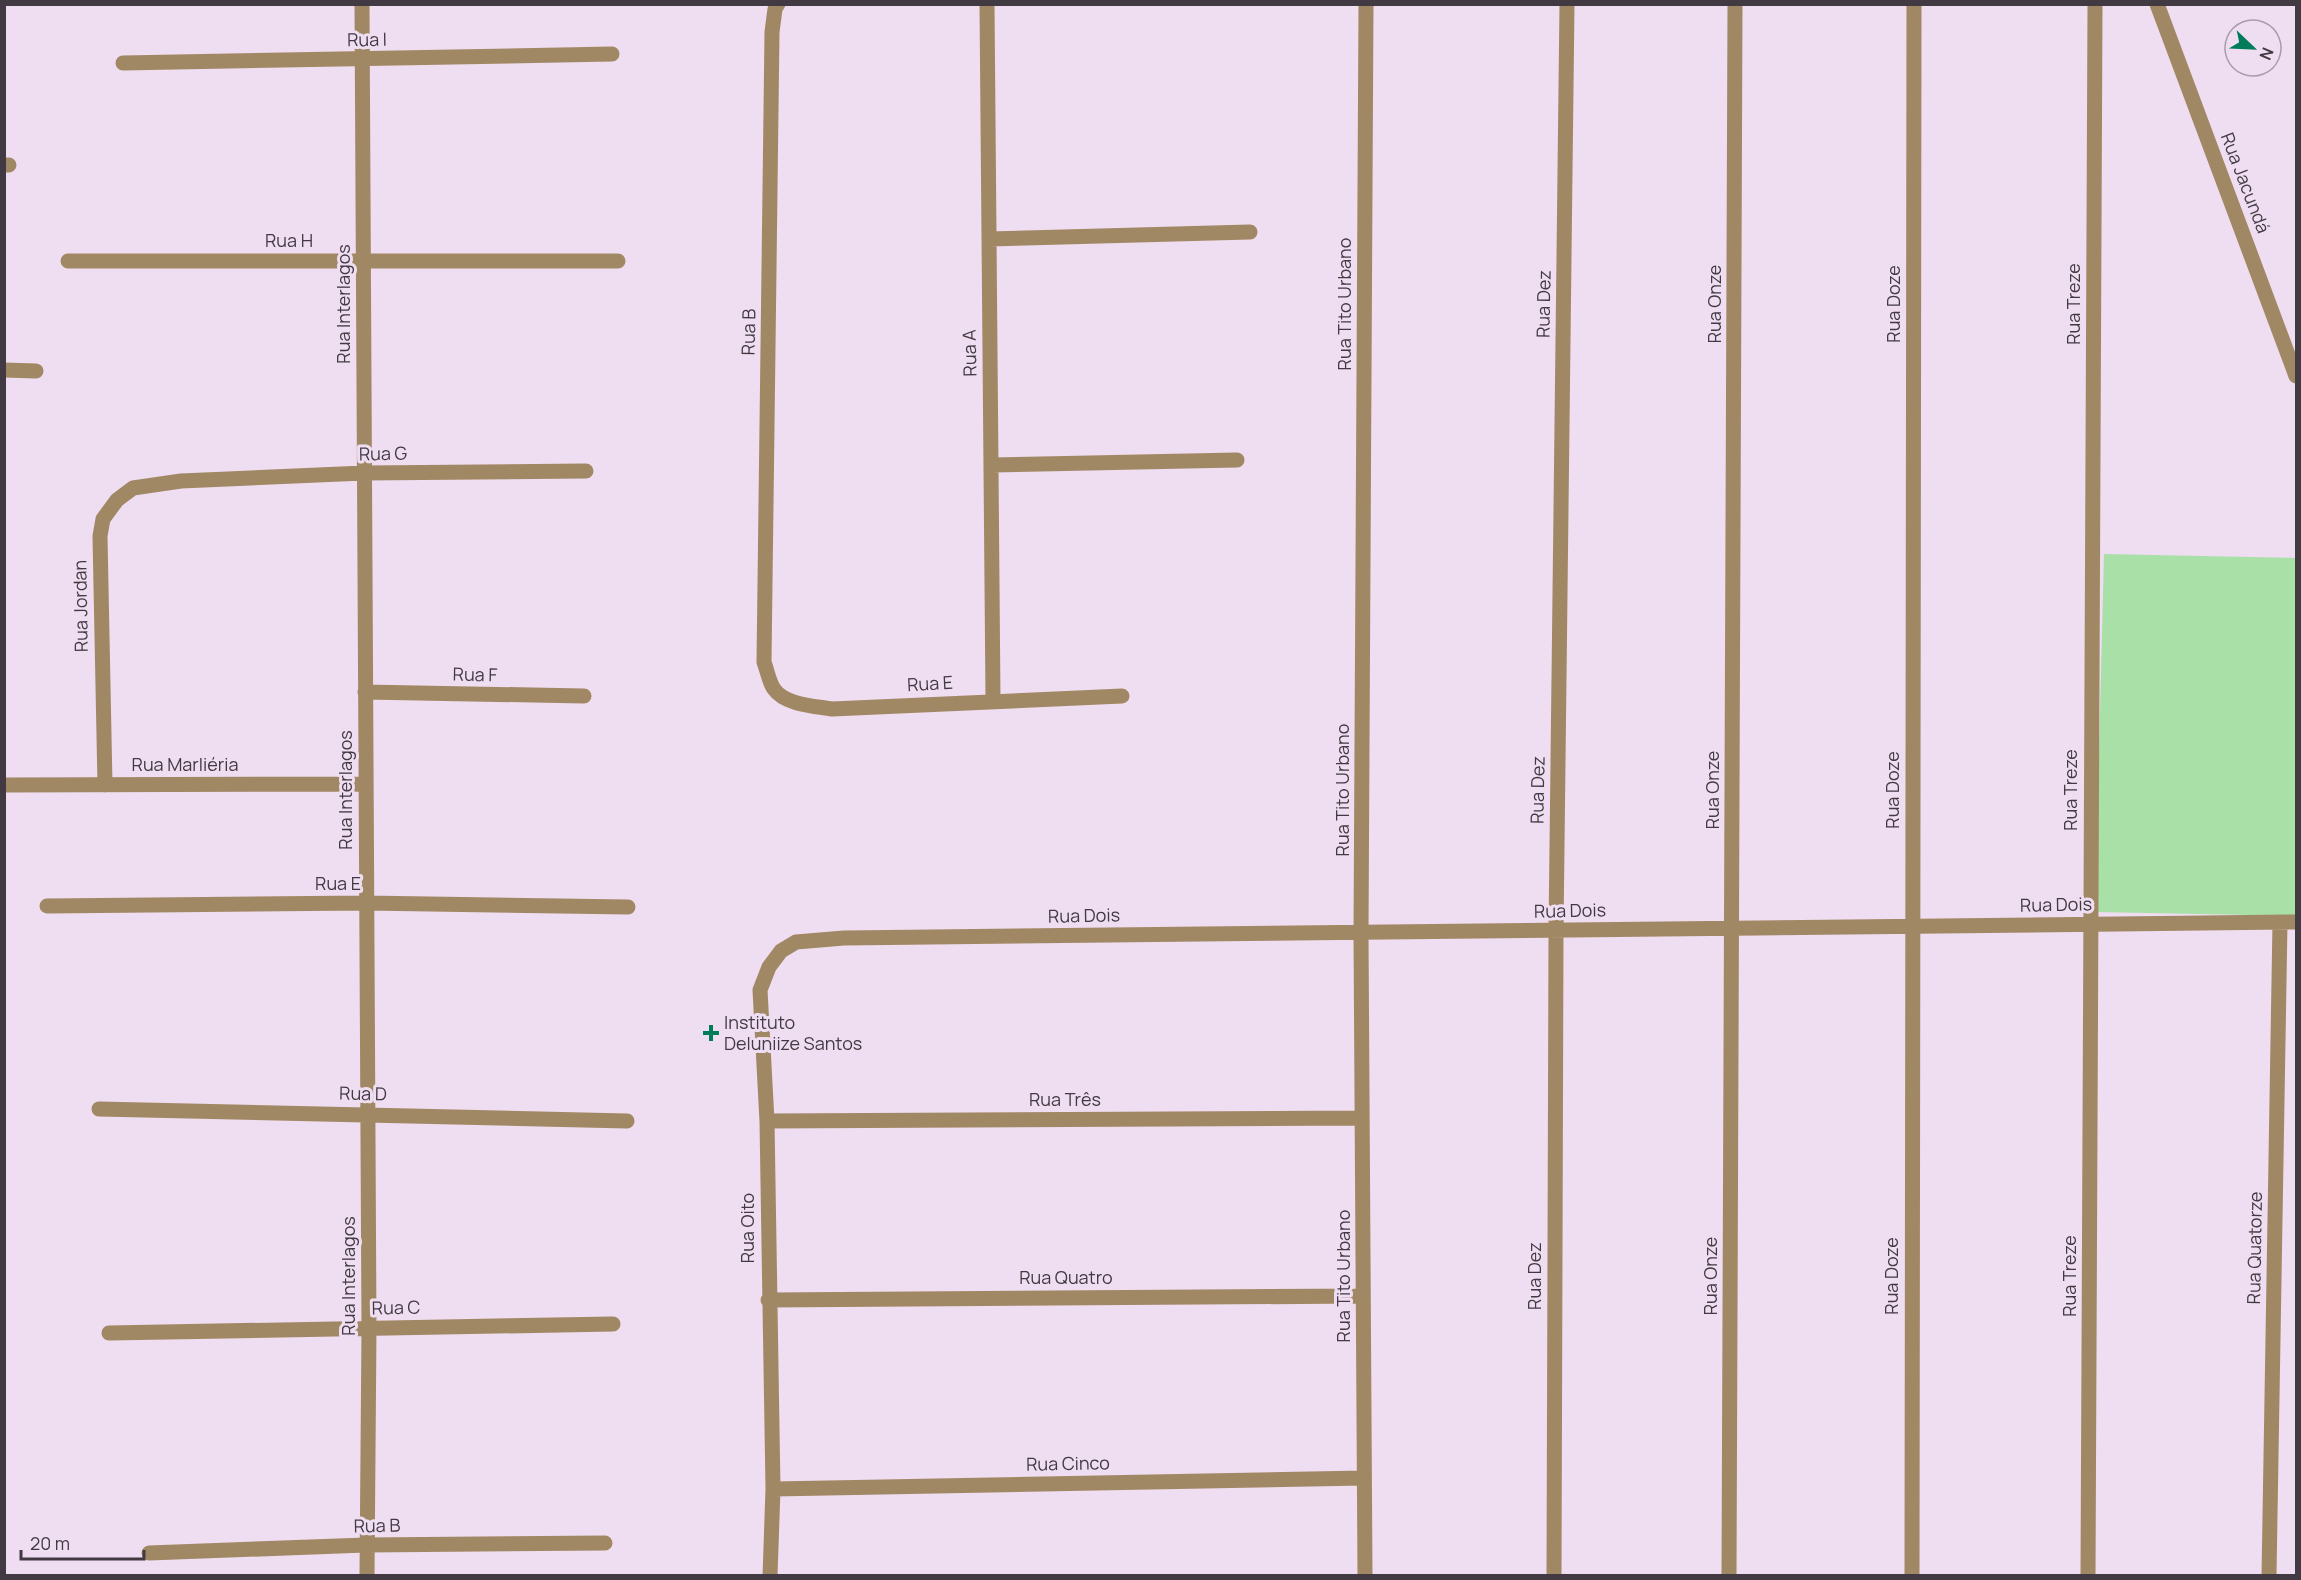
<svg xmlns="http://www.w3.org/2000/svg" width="2301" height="1580" font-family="Manrope,sans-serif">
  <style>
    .green { fill: #a9e0a7 }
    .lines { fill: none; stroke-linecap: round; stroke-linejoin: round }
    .minor { stroke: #a18864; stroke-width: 15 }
    .poi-dot { fill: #007c5a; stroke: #efddf1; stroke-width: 2 }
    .labels { text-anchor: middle; stroke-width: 6; stroke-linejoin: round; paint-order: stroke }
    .street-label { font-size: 18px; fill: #423a42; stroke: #efddf1 }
    .poi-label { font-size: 18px; fill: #423a42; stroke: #efddf1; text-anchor: start }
  </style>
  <rect width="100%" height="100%" fill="#efddf1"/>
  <path class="green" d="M2104 554 2296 558V916L2095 912Z"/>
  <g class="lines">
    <path class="minor" d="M362 4 369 1328 367 1576
      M778 4 775 9 772 32 764 662C767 670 769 682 774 689 785 705 815 706 832 709L1122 696
      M987 4 993 700
      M2157 4 2296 376
      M123 63 612 54
      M4 165H9
      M989 239 1250 232
      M68 261H618
      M4 370 36 371
      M991 465 1237 460
      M365 692 584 696
      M4 785 366 784
      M105 785 100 536 103 519 117 500 133 488 181 481 364 473 586 471
      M47 906 365 903 628 907
      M99 1109 627 1121
      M767 1121 1362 1118
      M768 1300 1363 1296
      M109 1333 613 1324
      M773 1489 1364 1478
      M149 1553 366 1545 605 1543
      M770 1576 773 1489 767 1121 760 990 769 967 781 951 796 942 844 938 2296 922
      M1365 1576 1361 933 1366 4
      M1554 1576 1556 931 1567 4
      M1729 1576 1735 4
      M1912 1576 1914 4
      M2088 1576 2095 4
      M2269 1576 2280 922"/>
  </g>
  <path class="poi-dot" d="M708 1024h6v6h6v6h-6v6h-6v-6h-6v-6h6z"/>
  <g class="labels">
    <g class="street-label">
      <text transform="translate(367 40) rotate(-1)" y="6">Rua I</text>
      <text transform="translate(2245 183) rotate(69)" y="6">Rua Jacundá</text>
      <text x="289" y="247">Rua H</text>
      <text transform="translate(344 304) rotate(-90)" y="6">Rua Interlagos</text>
      <text transform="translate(1345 304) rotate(-90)" y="6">Rua Tito Urbano</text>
      <text transform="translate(1544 304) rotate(-89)" y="6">Rua Dez</text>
      <text transform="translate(1715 304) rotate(-90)" y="6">Rua Onze</text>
      <text transform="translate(1894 304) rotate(-90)" y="6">Rua Doze</text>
      <text transform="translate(2074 304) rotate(-90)" y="6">Rua Treze</text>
      <text transform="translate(749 332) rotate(-89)" y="6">Rua B</text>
      <text transform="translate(970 353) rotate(-91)" y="6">Rua A</text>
      <text transform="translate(383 454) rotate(-1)" y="6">Rua G</text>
      <text transform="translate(81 606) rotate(-91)" y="6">Rua Jordan</text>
      <text transform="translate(475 675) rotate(1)" y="6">Rua F</text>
      <text transform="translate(930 684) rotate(-3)" y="6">Rua E</text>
      <text x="185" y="771">Rua Marliéria</text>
      <text transform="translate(346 790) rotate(-90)" y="6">Rua Interlagos</text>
      <text transform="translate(1343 790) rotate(-90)" y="6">Rua Tito Urbano</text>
      <text transform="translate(1538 790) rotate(-89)" y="6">Rua Dez</text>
      <text transform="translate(1713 790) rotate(-90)" y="6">Rua Onze</text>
      <text transform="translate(1893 790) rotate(-90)" y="6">Rua Doze</text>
      <text transform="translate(2071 790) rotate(-90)" y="6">Rua Treze</text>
      <text x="338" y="890">Rua E</text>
      <text transform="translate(2056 905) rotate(-1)" y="6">Rua Dois</text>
      <text transform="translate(1570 911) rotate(-1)" y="6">Rua Dois</text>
      <text transform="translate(1084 916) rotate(-1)" y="6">Rua Dois</text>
      <text transform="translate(363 1094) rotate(1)" y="6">Rua D</text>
      <text x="1065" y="1106">Rua Três</text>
      <text transform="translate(748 1228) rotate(-90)" y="6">Rua Oito</text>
      <text transform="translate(2255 1248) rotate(-89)" y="6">Rua Quatorze</text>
      <text transform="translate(349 1276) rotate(-90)" y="6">Rua Interlagos</text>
      <text transform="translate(1344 1276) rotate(-90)" y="6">Rua Tito Urbano</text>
      <text transform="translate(1535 1276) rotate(-90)" y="6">Rua Dez</text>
      <text transform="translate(1711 1276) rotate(-90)" y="6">Rua Onze</text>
      <text transform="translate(1892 1276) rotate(-90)" y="6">Rua Doze</text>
      <text transform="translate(2070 1276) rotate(-90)" y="6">Rua Treze</text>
      <text x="1066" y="1284">Rua Quatro</text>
      <text transform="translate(396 1308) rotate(-1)" y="6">Rua C</text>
      <text transform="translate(1068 1464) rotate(-1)" y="6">Rua Cinco</text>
      <text transform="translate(377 1526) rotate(-1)" y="6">Rua B</text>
    </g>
    <g class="poi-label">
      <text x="724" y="1029">Instituto<tspan x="724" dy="21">Deluniize Santos</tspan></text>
    </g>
  </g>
  <rect width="2301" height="1580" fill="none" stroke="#423a42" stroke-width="12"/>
  <g transform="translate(2253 48) rotate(113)"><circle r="28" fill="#efddf1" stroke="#aa9cab" stroke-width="1.5"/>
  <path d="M0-4.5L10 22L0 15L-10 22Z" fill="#007c5a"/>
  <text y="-9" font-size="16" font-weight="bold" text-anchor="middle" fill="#423a42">N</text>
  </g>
  <path d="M21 1550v9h123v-9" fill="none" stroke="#423a42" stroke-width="3"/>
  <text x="30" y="1550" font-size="18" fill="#423a42" stroke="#efddf1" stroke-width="4.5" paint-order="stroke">20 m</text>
</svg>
